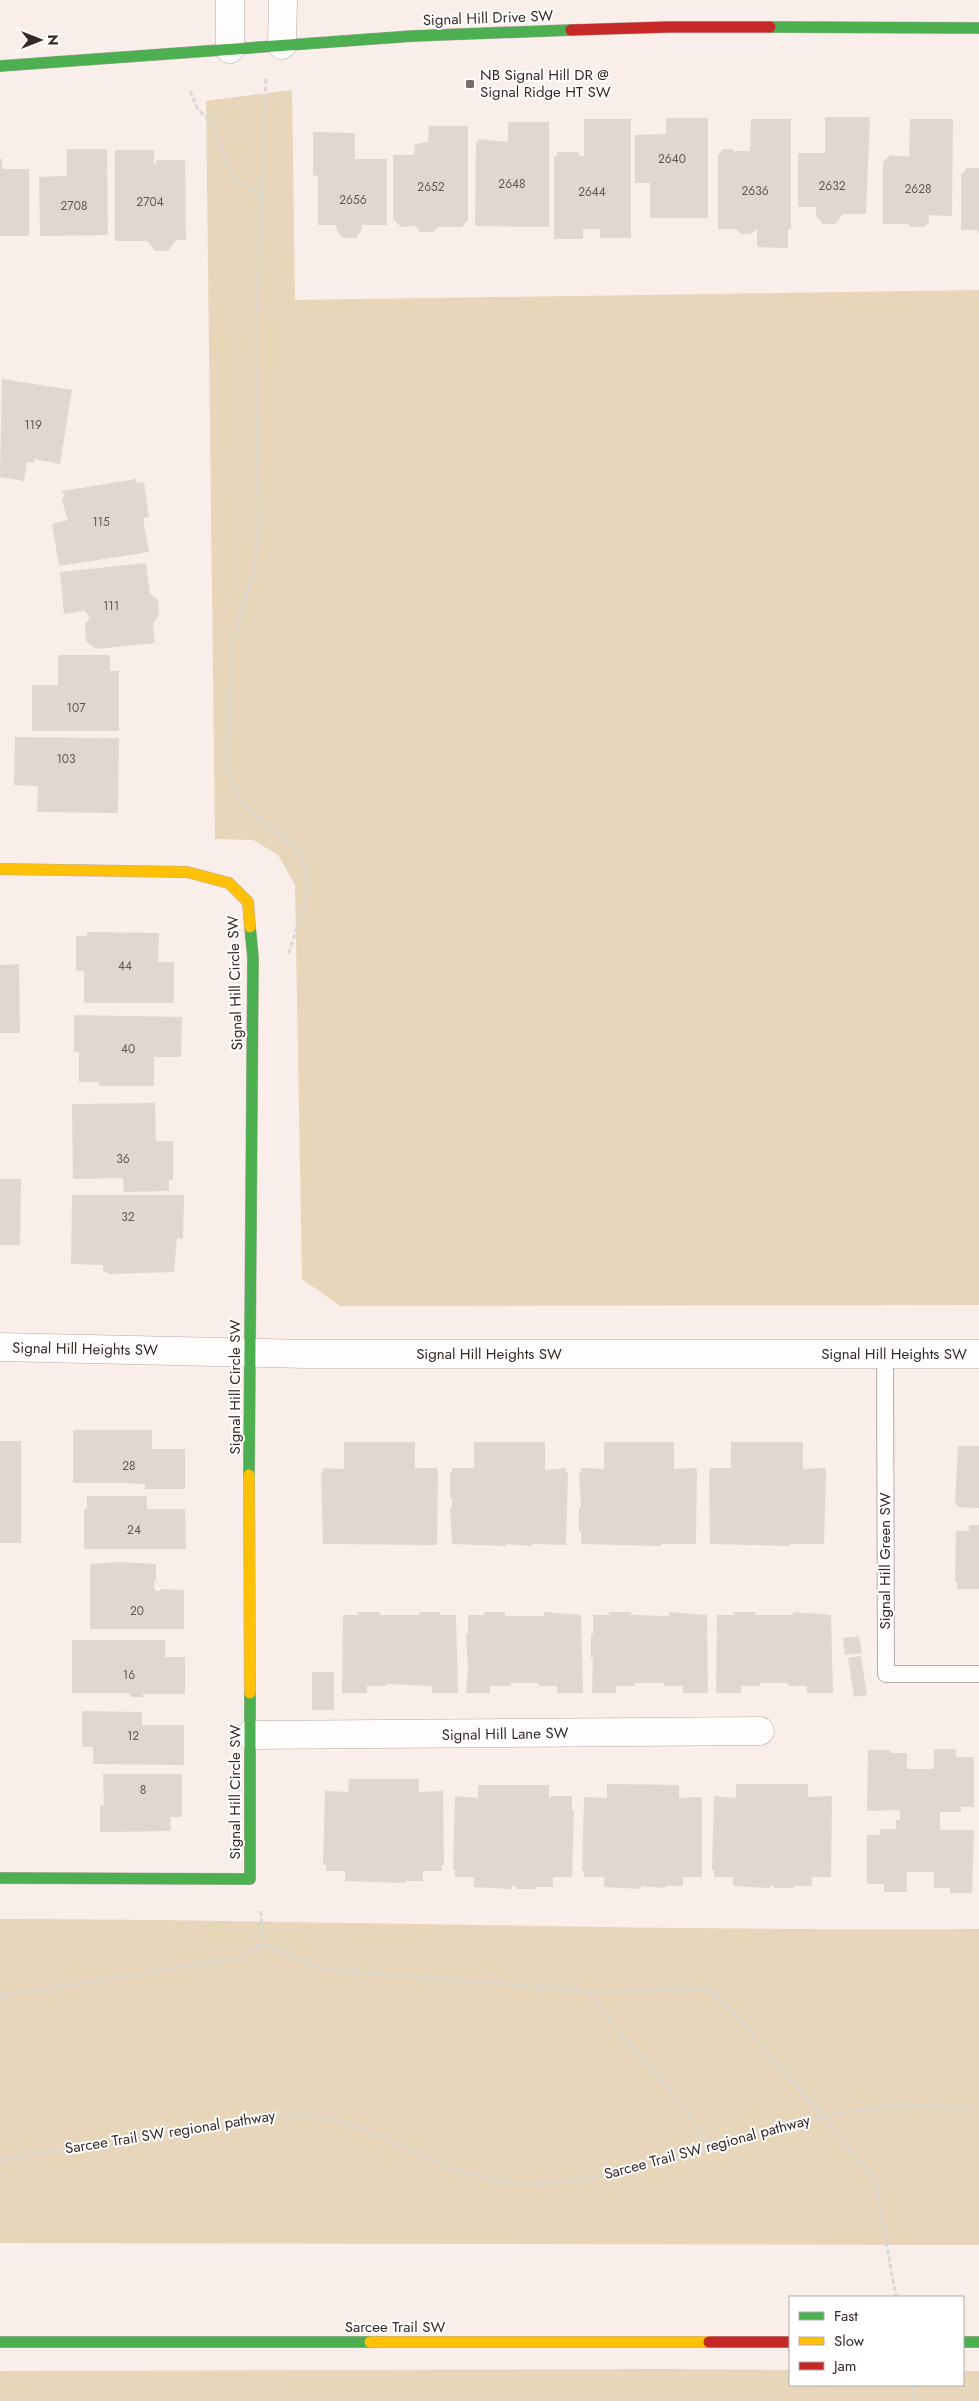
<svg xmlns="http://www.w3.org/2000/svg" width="979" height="2401" font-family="Jost,sans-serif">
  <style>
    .green { fill: #e7d6b9 }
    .building { fill: #e2d6d3 }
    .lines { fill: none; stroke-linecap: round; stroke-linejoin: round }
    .lane-casing { stroke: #b5aba7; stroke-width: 18 }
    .street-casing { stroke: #b5aba7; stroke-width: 29 }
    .fast-casing { stroke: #b5aba7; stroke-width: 12 }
    .slow-casing { stroke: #b5aba7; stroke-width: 12 }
    .jam-casing { stroke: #b5aba7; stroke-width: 12 }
    .path { stroke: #dbd7d5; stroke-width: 3; stroke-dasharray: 5 2.5; stroke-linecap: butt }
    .lane { stroke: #fefcfc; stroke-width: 16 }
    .street { stroke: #fefcfc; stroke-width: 28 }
    .fast { stroke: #4caf50; stroke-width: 11 }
    .slow { stroke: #ffc107; stroke-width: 11 }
    .jam { stroke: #c62828; stroke-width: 11 }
    .path-bridge { stroke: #dbd7d5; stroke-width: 3; stroke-dasharray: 5 2.5; stroke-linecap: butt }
    .poi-dot { fill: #7a6e6a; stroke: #fff; stroke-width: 2 }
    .labels { text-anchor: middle; stroke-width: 4; stroke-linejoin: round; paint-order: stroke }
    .number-label { font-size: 12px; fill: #625552 }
    .street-label { font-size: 15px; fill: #362925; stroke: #fff }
    .poi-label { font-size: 15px; fill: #362925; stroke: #fff; text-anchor: start }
  </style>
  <rect width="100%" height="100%" fill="#f9eee9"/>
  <path class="green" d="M292 90 295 300 979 290V1305L340 1306 302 1279 295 885 278 855 253 840 215 839 206 101Z
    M0 1919C326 1920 653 1931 979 1929V2245L0 2243Z
    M664 2369 790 2370V2385H963V2371H979V2401H0V2371Z"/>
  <path class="building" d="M825 117H870L866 214H843L835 224H823L816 216V207H798V153H825Z
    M666 118H708V218H650V183H635V135L666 134Z
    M584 119H631V238H600V229H583V239H554V156H557V152H579V156H584Z
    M751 119H791V229H788V248L757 247V229L750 234H741L736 229H718V155L723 149H732L735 153 736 151H750Z
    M910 119H953L952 216 929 215V222L924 227H911L908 224H883V162L890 155 909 157Z
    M508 122H549V227L475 226 476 142H478V139L508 142Z
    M429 126H468V220L462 227H438L433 232H420L415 226 401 227 393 219V155H414L415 144 428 142Z
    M313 132 355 133V159H387V225H362L361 231 356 238H342L337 231 336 225H318V176L313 175Z
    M67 149H107L108 235 40 236 39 177 67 176Z
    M115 150H154V164H156V160H185L186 240H176L168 251H155L147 241H115Z
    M0 159H2V169H29V236H0Z
    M967 168H979V234L977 230H961V174Z
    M2 379 72 390 60 464 34 459V463L27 462 24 481 0 477Z
    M136 479 137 483 144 482 149 517 143 518 149 552 59 566 52 524 68 520 62 501 64 495 62 491Z
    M146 563 150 594 158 600 159 614 153 624 155 643 96 649 86 641 85 624 90 618 85 611 64 614 60 572Z
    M58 655H110V671H119V731H32V685H58Z
    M15 737 119 738 118 813 37 812 38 786 14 785Z
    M87 932 159 933 158 962H174V1003H84V971H76V936H87Z
    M19 964 20 1033H0V965Z
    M74 1015 182 1017 181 1057H154V1086H99V1082H79V1052H74Z
    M155 1103 156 1141H173V1180H169V1191L124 1192 123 1178 73 1179 72 1104Z
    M0 1179H21L20 1245H0Z
    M72 1195H184L183 1239 177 1238 174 1272 110 1274 103 1271V1265L71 1264Z
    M73 1430H152V1449H185V1489H145V1484L125 1483H73Z
    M0 1441H21V1543H0Z
    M344 1442H415V1470L418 1468H437L438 1473 437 1545 323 1544 321 1473H323V1468L344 1469Z
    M474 1442H545V1470L566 1468V1472H568L566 1545 532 1544V1546L506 1544V1546L452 1544 450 1507H452V1498H450V1472H452V1468H474Z
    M604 1442H674V1469L696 1468 697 1472 696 1544H661V1546L581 1544V1531H579V1507H581L579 1473H581V1468L604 1469Z
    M731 1442H803V1469L825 1468 826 1472 824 1544H790V1546L710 1544 709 1473H710V1468H731Z
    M958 1446H979V1508L957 1507V1503H955Z
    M87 1496H147V1509H185L186 1549H84V1509H87Z
    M969 1525H979V1589H957V1582H955L956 1531H969Z
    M119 1562 156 1564V1581H154V1589L157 1591H160V1589L184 1590V1629H90V1564Z
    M358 1612H380V1615H419V1612H440V1615H456L458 1693H432V1686L386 1684V1686H367V1693H342L343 1615H358Z
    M484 1612H505V1616H544V1612L581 1615 583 1693H557V1686H539V1683H511V1686H490V1693H466L468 1668 466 1634H468V1615H484Z
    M609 1612H631V1615L669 1616V1612L707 1615 708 1693H683V1686H664V1683H635V1686H616V1693H592L593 1658H591V1634H593V1615H609Z
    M734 1612H755V1615H793V1612L831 1615 833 1693H807V1686H788V1683H760V1686H741V1693H716L717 1615H734Z
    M859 1636 862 1653 845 1655 843 1638Z
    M72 1640H165V1657H185V1694H143V1697H130V1693H72Z
    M861 1656 867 1695 854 1697 848 1658Z
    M312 1672H334V1710H312Z
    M82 1711 142 1712V1725H184V1765L93 1764V1747H82Z
    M934 1749H956V1757H974V1807H961V1812H940V1830H974L972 1893H950V1888H934V1872H907V1892H884V1884H867V1835H880V1829H896V1820H900V1810L867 1811 868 1750H890V1753H907V1769H934Z
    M103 1774H182V1817H170L171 1831 100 1832V1805H104Z
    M349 1779H419V1792L443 1791 444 1865H442V1871H423V1881H406V1883L345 1881V1871H326V1865H323L325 1791 348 1792Z
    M607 1784 679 1785V1798L702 1797V1877H683V1886H665V1888L641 1886V1889L604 1887V1877H584V1871H582L584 1797 607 1798Z
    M736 1784H808V1797L832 1796 831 1877H812V1886H794V1888H774V1886H770V1888L733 1886V1877H714V1870H712L714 1796 736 1798Z
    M478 1785H549V1798L552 1796H572V1810H574L572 1877H553V1887H535V1889H516V1886H512V1889L474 1887V1877H455V1870H453L455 1796 478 1798Z"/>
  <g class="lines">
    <defs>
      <path id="lane" d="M885 1354 886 1674H979"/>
      <path id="street" d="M230 0V49
        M282 45 283 0
        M0 1347 305 1354H979
        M250 1735 760 1731"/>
      <path id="fast" d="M770 27 979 28
        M0 66 413 36 571 30
        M249 1475 253 957 250 927
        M0 1878 250 1879V1693
        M0 2342H370
        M963 2342H979"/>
      <path id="slow" d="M0 869 187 872 229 883 248 902 250 927
        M249 1475 250 1693
        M370 2342H709"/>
      <path id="jam" d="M571 30 669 27H770
        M709 2342H790"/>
    </defs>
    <use href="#lane" class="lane-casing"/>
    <use href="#street" class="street-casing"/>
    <use href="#fast" class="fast-casing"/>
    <use href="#slow" class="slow-casing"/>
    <use href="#jam" class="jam-casing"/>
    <path class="path" d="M266 79 256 334 259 531 251 581 232 640 227 769 238 797 247 808 296 848 307 871V898L288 955
      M190 91 197 108 214 126 224 158 235 179 262 196
      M261 1911 262 1944 323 1969 588 1991 708 1989 727 2005
      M588 1991 618 2030 671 2091 712 2147
      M0 1996 244 1957 262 1944
      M0 2160 245 2118 284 2115H315L349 2124 385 2138 448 2168 494 2180 522 2185 577 2180 660 2162 797 2122 852 2111 904 2105 979 2109
      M912 2385 915 2401"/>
    <use href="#lane" class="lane"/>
    <use href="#street" class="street"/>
    <use href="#fast" class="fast"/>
    <use href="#slow" class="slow"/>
    <use href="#jam" class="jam"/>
    <path class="path-bridge" d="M727 2005 875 2178 896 2297"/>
  </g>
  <rect class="poi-dot" x="465" y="79" width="10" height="10" rx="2.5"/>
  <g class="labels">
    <g class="number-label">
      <text x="672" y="163">2640</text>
      <text x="512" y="188">2648</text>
      <text x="832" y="190">2632</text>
      <text x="431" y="191">2652</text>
      <text x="918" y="193">2628</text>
      <text x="755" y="195">2636</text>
      <text x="592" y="196">2644</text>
      <text x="353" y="204">2656</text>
      <text x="150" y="206">2704</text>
      <text x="74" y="210">2708</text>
      <text x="33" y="429">119</text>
      <text x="101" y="526">115</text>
      <text x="111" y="610">111</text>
      <text x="76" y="712">107</text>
      <text x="66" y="763">103</text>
      <text x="125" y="970">44</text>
      <text x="128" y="1053">40</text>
      <text x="123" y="1163">36</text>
      <text x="128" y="1221">32</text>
      <text x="129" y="1470">28</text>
      <text x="134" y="1534">24</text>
      <text x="137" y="1615">20</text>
      <text x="129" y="1679">16</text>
      <text x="133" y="1740">12</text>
      <text x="143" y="1794">8</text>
    </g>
    <g class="street-label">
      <text transform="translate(488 18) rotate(-2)" y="5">Signal Hill Drive SW</text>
      <text transform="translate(235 983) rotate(-92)" y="5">Signal Hill Circle SW</text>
      <text transform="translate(85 1349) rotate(1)" y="5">Signal Hill Heights SW</text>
      <text x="489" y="1359">Signal Hill Heights SW</text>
      <text x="894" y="1359">Signal Hill Heights SW</text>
      <text transform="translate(235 1387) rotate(-90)" y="5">Signal Hill Circle SW</text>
      <text transform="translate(885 1561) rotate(-90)" y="5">Signal Hill Green SW</text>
      <text transform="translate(505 1734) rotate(-1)" y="5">Signal Hill Lane SW</text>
      <text transform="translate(235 1792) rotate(-90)" y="5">Signal Hill Circle SW</text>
      <text transform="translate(170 2132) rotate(-9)" y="5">Sarcee Trail SW regional pathway</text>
      <text transform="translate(707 2147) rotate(-15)" y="5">Sarcee Trail SW regional pathway</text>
      <text x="395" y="2332">Sarcee Trail SW</text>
    </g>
    <g class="poi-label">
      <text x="480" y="80">NB Signal Hill DR @<tspan x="480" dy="17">Signal Ridge HT SW</tspan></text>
    </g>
  </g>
  <rect x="789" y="2296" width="175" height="90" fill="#ffffff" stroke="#afa9a8"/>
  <rect x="799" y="2312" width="25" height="8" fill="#4caf50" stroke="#afa9a8"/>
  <text x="834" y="2321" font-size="15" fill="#362925">Fast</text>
  <rect x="799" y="2337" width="25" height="8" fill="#ffc107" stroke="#afa9a8"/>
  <text x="834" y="2346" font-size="15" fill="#362925">Slow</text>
  <rect x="799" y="2362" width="25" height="8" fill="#c62828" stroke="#afa9a8"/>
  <text x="834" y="2371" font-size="15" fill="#362925">Jam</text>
  <g transform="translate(40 40) rotate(90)" stroke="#ffffff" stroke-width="4" paint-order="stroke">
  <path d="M0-4L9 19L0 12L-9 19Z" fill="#362925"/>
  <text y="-8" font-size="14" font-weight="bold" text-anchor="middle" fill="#362925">N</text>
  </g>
</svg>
